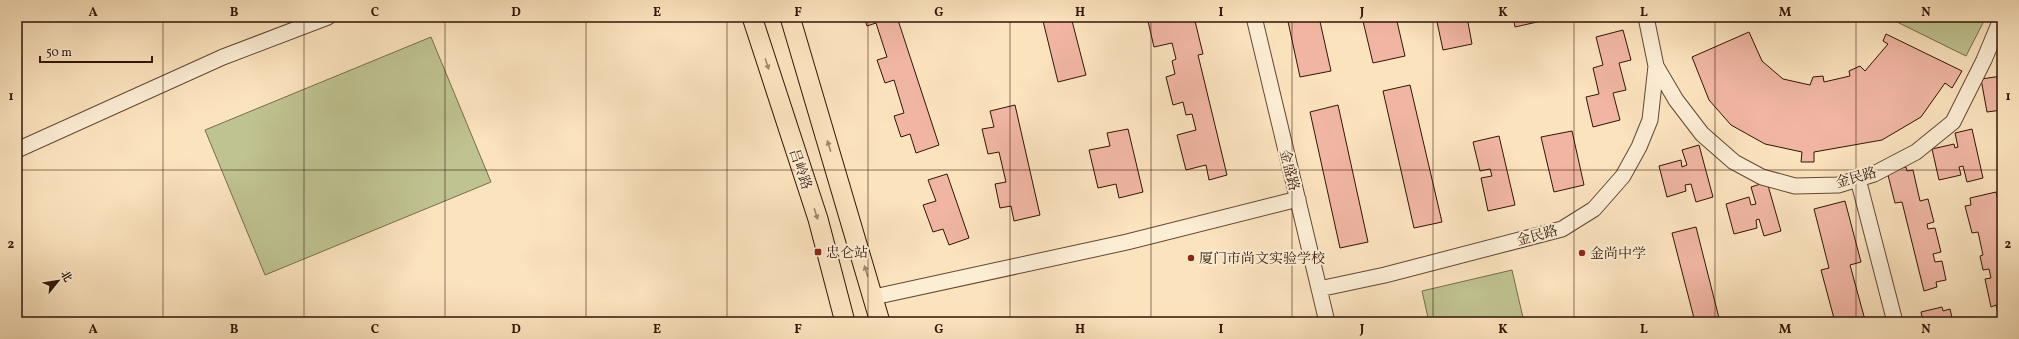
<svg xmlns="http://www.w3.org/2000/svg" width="2019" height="339" font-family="Vollkorn,'Noto Serif SC',serif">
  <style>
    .green { fill: #bfc391; stroke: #786c4b }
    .building { fill: #f1b6a3; stroke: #321405 }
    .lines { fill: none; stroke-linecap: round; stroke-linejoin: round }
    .minor-casing { stroke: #644833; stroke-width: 17 }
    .major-casing { stroke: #321405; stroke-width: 21 }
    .minor { stroke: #fcedd5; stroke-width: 15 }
    .major { stroke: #fbe3be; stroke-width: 19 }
    .oneway { fill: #a1866b }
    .grid { fill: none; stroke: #321405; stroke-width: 1; stroke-opacity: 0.55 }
    .poi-dot { fill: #8f2418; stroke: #fcedd5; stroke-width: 1.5 }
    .labels { text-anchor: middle; stroke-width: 4; stroke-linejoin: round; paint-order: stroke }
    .street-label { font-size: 14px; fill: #321405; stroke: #fcedd5 }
    .poi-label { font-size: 14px; fill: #321405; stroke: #fcedd5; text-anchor: start }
    .neatline { fill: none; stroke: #321405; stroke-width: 1.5 }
    .grid-label { font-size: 13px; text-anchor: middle; font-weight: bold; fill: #321405 }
  </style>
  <rect width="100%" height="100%" fill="#fbe3be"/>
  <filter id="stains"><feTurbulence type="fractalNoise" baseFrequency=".005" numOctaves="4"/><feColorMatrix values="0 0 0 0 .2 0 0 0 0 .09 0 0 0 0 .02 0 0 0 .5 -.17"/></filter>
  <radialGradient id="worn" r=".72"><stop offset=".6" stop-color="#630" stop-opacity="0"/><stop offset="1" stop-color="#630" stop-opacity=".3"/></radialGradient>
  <path class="green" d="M1894 17H1986L1966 56 1895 21Z
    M431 37 491 182 265 275 205 130Z
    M1512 270 1524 322H1429L1422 291Z"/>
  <path class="building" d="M864 17H897L939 145 916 153 910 134 901 137 894 116 904 113 894 80 885 83 877 60 887 57 876 23 867 26Z
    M1042 17H1071L1086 75 1058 82Z
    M1147 17H1194L1203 54 1198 55 1227 175 1209 180 1206 165 1186 170 1177 135 1196 130 1192 114 1186 115 1183 102 1173 105 1166 77 1175 74 1172 61 1176 59 1172 43 1154 47Z
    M1287 17H1319L1331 71 1300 77Z
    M1362 17H1396L1405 56 1373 63Z
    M1436 17H1467L1472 44 1443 50Z
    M1513 17H1545L1546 20 1515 27Z
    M1623 30 1631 60 1619 63 1626 90 1613 93 1620 120 1593 127 1586 97 1599 94 1593 68 1603 65 1596 37Z
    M1749 32 1762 61 1783 79 1810 85 1813 77 1823 76 1824 82 1850 76 1849 71 1860 66 1865 71 1888 44 1883 41 1886 34 1962 71 1952 88 1945 83 1921 117 1882 140 1814 152V162H1801L1802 152 1765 144 1731 125 1709 100 1692 57Z
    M2002 76V110L1987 112 1981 79Z
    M1410 85 1442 222 1414 228 1383 91Z
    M1015 105 1040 215 1014 221 1011 206 1000 208 995 184 1006 182 999 152 988 154 982 129 994 127 990 111Z
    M1338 105 1368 242 1340 248 1310 112Z
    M1128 129 1143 192 1119 198 1116 184 1098 188 1089 150 1110 146 1107 133Z
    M1972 129 1983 178 1967 182 1963 166 1959 167 1961 175 1939 180 1932 149 1954 144 1955 148 1958 147 1955 133Z
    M1572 131 1584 185 1554 192 1541 137Z
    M1499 136 1515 205 1488 211 1481 178 1492 176 1490 169 1480 171 1473 142Z
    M1699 145 1713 197 1696 202 1691 184 1685 185 1686 191 1667 197 1659 166 1681 160 1682 167 1687 165 1682 150Z
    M1906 167 1907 171 1913 170 1920 201 1928 199 1934 222 1927 224 1928 229 1935 228 1941 252 1933 254 1935 262 1942 261 1946 280 1936 282 1937 287 1924 291 1902 202 1895 203 1887 171Z
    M947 174 969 238 949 245 943 229 933 232 923 205 936 201 928 180Z
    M1767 182 1781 231 1764 236 1759 219 1756 220 1757 228 1734 234 1726 204 1749 197 1751 205 1756 204 1751 187Z
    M1996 192 2002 217V312L1998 313 1996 305 1991 307 1985 279 1991 278 1989 269 1983 270 1980 256 1983 255 1978 232 1972 233 1965 206 1971 205 1970 198Z
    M1845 201 1861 262 1850 265 1865 320 1859 322H1835L1821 270 1829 268 1814 209Z
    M1696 227 1720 322H1695L1672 233Z
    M1942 307 1943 311 1950 309 1953 322H1921L1923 321 1921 312Z"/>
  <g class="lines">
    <defs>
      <path id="minor" d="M1254 17 1327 322
        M1656 66 1676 100 1702 134 1734 162 1762 177 1795 186 1838 185 1874 174 1916 152 1953 122 1984 60 2002 17
        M17 150 223 57 328 17
        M1858 179 1895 322
        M1319 289 1385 275 1562 229 1594 209 1623 176 1639 147 1650 120 1656 66 1646 17
        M874 297 1127 242 1298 199"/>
      <path id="major" d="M752 17 818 219 845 322
        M790 17 880 322"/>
    </defs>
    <use href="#minor" class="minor-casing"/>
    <use href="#major" class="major-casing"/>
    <use href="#minor" class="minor"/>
    <use href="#major" class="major"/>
  </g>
  <defs><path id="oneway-solid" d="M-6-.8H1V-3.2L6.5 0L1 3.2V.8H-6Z"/></defs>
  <g class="oneway">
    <use href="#oneway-solid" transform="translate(767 64) rotate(72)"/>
    <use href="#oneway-solid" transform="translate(829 146) rotate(-107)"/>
    <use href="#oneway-solid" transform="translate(816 214) rotate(72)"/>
    <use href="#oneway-solid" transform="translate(866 271) rotate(-107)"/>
  </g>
  <path class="grid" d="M163 17V322M304 17V322M445 17V322M586 17V322M727 17V322M868 17V322M1010 17V322M1151 17V322M1292 17V322M1433 17V322M1574 17V322M1715 17V322M1856 17V322M17 170H2002"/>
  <g class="poi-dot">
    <rect x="814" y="248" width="8" height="8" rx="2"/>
    <circle cx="1582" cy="253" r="4"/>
    <circle cx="1191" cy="258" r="4"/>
  </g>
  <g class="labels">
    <g class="street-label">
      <text transform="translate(801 169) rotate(71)" y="5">吕岭路</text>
      <text transform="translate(1290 170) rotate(76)" y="5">金盛路</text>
      <text transform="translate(1856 177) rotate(-16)" y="5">金民路</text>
      <text transform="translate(1537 235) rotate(-15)" y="5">金民路</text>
    </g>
    <g class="poi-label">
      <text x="826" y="257">忠仑站</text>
      <text x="1590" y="258">金尚中学</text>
      <text x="1199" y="263">厦门市尚文实验学校</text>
    </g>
  </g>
  <rect width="2019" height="339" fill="none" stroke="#fbe3be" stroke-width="44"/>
  <g transform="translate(58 281) rotate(60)" stroke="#fcedd5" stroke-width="3" paint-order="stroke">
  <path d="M0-3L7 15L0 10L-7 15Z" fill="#321405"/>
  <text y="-6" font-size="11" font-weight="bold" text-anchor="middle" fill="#321405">北</text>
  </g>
  <path d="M40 56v6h112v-6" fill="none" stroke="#321405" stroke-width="2"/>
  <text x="46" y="56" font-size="12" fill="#321405" stroke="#fcedd5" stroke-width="3" paint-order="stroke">50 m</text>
  <rect x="22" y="22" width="1975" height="295" class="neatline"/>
  <g class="grid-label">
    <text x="93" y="16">A</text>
    <text x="234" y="16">B</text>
    <text x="375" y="16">C</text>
    <text x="516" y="16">D</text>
    <text x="657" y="16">E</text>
    <text x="798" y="16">F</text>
    <text x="939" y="16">G</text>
    <text x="1080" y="16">H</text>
    <text x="1221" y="16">I</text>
    <text x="1362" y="16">J</text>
    <text x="1503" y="16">K</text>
    <text x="1644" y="16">L</text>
    <text x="1785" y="16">M</text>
    <text x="1926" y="16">N</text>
    <text x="11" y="100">1</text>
    <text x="2008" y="100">1</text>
    <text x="11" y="248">2</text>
    <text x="2008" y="248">2</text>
    <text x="93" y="333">A</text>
    <text x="234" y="333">B</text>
    <text x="375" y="333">C</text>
    <text x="516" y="333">D</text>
    <text x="657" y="333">E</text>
    <text x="798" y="333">F</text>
    <text x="939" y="333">G</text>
    <text x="1080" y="333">H</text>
    <text x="1221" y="333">I</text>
    <text x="1362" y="333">J</text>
    <text x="1503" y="333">K</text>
    <text x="1644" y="333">L</text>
    <text x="1785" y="333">M</text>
    <text x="1926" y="333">N</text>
  </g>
  <rect width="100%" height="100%" filter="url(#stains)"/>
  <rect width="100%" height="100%" fill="url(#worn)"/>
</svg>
